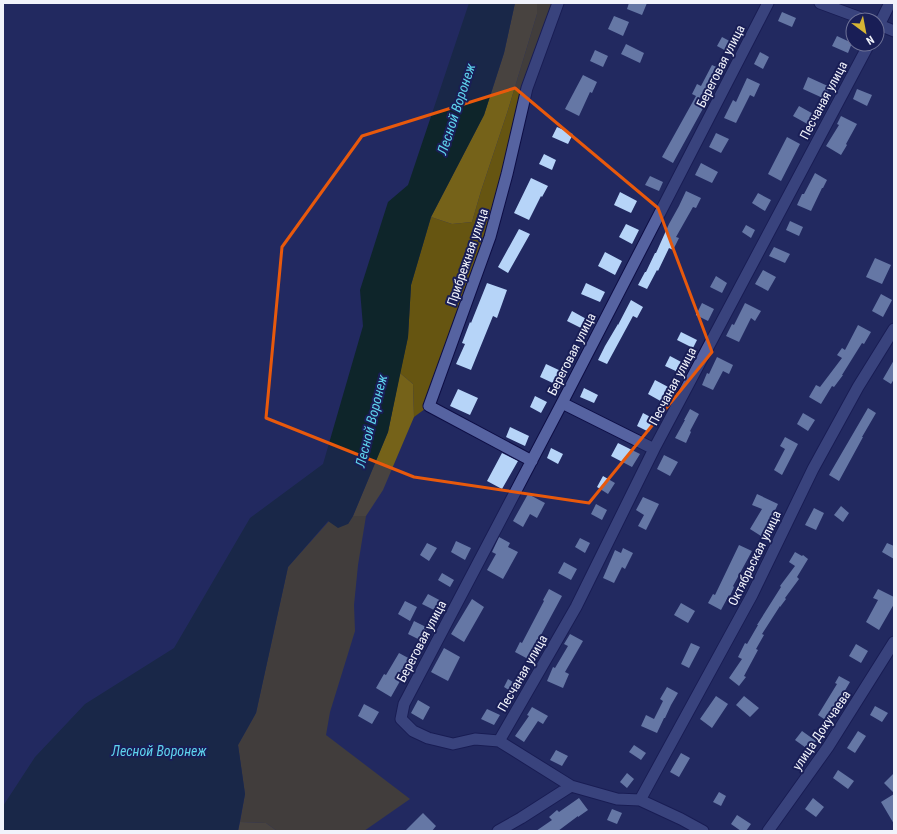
<svg xmlns="http://www.w3.org/2000/svg" width="897" height="834" font-family="'Roboto Condensed',sans-serif">
  <style>
    .green { fill: #651 }
    .forest { fill: #756219 }
    .water { fill: #0e252a }
    .building { fill: #b6d4f8 }
    .lines { fill: none; stroke-linecap: round; stroke-linejoin: round }
    .minor-casing { stroke: #0d0d44; stroke-width: 13 }
    .minor { stroke: #5663a1; stroke-width: 11 }
    .marked { fill: none; stroke: #e8590c; stroke-width: 3; stroke-linejoin: round }
    .labels { text-anchor: middle; stroke-width: 4; stroke-linejoin: round; paint-order: stroke }
    .street-label { font-size: 13px; fill: #f1f3fb; stroke: #191e56 }
    .water-label { font-size: 14px; font-style: italic; fill: #5ed3ec; stroke: #191e56 }
  </style>
  <rect width="100%" height="100%" fill="#222961"/>
  <path class="green" d="M537 3H558L507 174 429 406 414 417 413 384 400 373 408 337 411 285 431 217 452 224 472 222 481 191 508 110 537 14Z
    M353 516H366L358 565 354 605 355 631 330 712 326 735 410 799 364 831H277L266 823 240 822 245 794 238 745 256 713 288 567 329 521 348 524Z"/>
  <path class="forest" d="M515 3H537V14L508 110 481 191 472 222 452 224 431 217 484 115 504 53Z
    M400 373 413 384 414 417 383 490 366 516H353L388 432Z
    M240 822 266 823 277 831H238Z"/>
  <path class="water" d="M469 3H515L504 53 484 115 431 217 411 285 408 337 388 432 353 516 348 524 338 528 328 521 288 567 256 713 238 745 245 794 238 831H3V806L35 757 85 704 174 648 250 518 323 464 363 326 360 290 388 202 408 185Z"/>
  <path class="building" d="M629 3H647L642 15 627 9Z
    M782 12 796 18 792 27 778 21Z
    M614 16 629 22 623 36 608 29Z
    M837 36 852 43 848 53 832 46Z
    M722 37 737 45 732 54 717 46Z
    M626 44 644 53 640 63 621 54Z
    M595 50 608 56 603 67 590 61Z
    M760 52 769 57 763 69 754 64Z
    M712 65 723 70 711 92H712L673 163 662 157 696 96 692 94 697 84 701 86Z
    M583 75 597 82 592 93 590 92 579 116 565 109Z
    M808 77 830 87 825 99 803 89Z
    M747 78 760 84 754 97 750 95 736 123 724 118 733 100 736 102Z
    M857 89 872 95 867 106 853 99Z
    M799 106 817 116 811 126 793 116Z
    M841 116 857 124 846 144 847 145 841 155 826 146 839 125 837 124Z
    M557 127 573 134 568 144 552 137Z
    M716 133 729 139 721 153 709 147Z
    M787 137 800 144 781 181 768 174Z
    M544 154 556 160 552 170 539 164Z
    M701 163 718 172 712 183 695 175Z
    M815 173 827 180 823 188H822L811 211 797 205 802 194H804Z
    M650 176 663 182 659 191 645 185Z
    M531 178 548 186 542 197 541 196 529 220 514 213Z
    M686 191 701 198 696 208 693 207 676 237 679 238 673 250 669 248 658 271 657 270 647 289 638 285 645 272H646L655 253H656L669 224 679 206Z
    M620 192 637 201 631 213 614 205Z
    M758 193 771 200 765 211 752 203Z
    M790 221 803 227 799 236 786 230Z
    M626 224 639 230 632 244 619 237Z
    M746 225 755 230 751 238 742 232Z
    M519 229 530 234 508 273 498 267Z
    M774 247 790 254 785 263 769 256Z
    M605 252 622 261 615 275 598 266Z
    M875 258 891 265 882 284 866 277Z
    M763 270 776 277 768 291 755 284Z
    M716 276 727 283 722 293 710 287Z
    M487 283 507 290 497 318 493 316 471 370 456 364 465 344 462 343 470 322 471 323Z
    M586 283 605 292 600 302 581 294Z
    M881 294 892 300 883 317 872 311Z
    M631 300 643 307 637 318 633 316 607 364 598 360 605 346 618 324V325Z
    M702 303 714 309 708 321 696 315Z
    M745 303 761 311 755 321 751 318 739 342 726 336 732 324 734 325Z
    M572 311 590 321 585 330 567 321Z
    M858 325 871 332 864 344 862 343 842 375H843L834 387 832 386 821 404 809 397 816 385 820 387 842 358 837 355 842 348 845 350Z
    M681 332 697 340 693 348 677 340Z
    M670 356 685 364 680 373 665 366Z
    M717 357 733 365 729 374 723 371 713 390 702 385 707 373 709 374Z
    M894 360V379L891 384 883 379Z
    M546 364 563 372 557 385 540 377Z
    M655 380 672 389 664 403 648 394Z
    M584 388 598 395 594 403 580 397Z
    M458 389 478 398 470 415 450 406Z
    M535 396 547 402 541 413 530 407Z
    M868 408 876 413 862 437H863L839 481 829 475Z
    M690 409 699 414 690 431 691 432 686 443 675 438 685 420H684Z
    M643 413 656 420 649 432 637 426Z
    M803 413 815 420 808 431 797 424Z
    M510 427 529 436 525 446 506 437Z
    M785 437 798 444 782 475 774 470 785 449 780 446Z
    M618 443 640 454 632 467 611 456Z
    M551 448 563 454 558 464 547 458Z
    M502 453 518 461 502 489 487 481Z
    M664 455 678 462 670 476 657 469Z
    M603 476 615 483 608 494 597 487Z
    M528 494 545 503 537 518 530 514 523 527 513 521Z
    M757 494 778 504 770 521 761 536 750 529 762 509 752 505Z
    M643 497 659 504 646 530 638 526 644 515 636 510Z
    M596 504 607 510 602 520 591 514Z
    M841 506 849 513 843 522 834 515Z
    M814 508 824 513 816 530 805 525Z
    M499 537 510 543 508 547 518 552 503 579 487 570 496 554 492 552Z
    M580 538 590 543 585 553 575 547Z
    M456 541 471 548 465 560 451 552Z
    M427 543 437 548 429 561 420 555Z
    M887 543 894 546V559L882 552Z
    M739 545 752 551 733 586 734 587 730 596 729 595 721 610 708 603 713 594 715 595Z
    M623 548 633 553 625 569 622 567 614 583 603 578 615 550 621 553Z
    M795 552 802 556 803 555 808 559 797 577 799 579 785 598 786 599 780 607V606L762 634 764 635 756 649 758 650 744 676 746 677 739 686 729 678 742 659 738 657 745 643 747 644 758 625H757L781 587 780 586 795 566 789 562Z
    M564 562 577 569 571 580 558 573Z
    M442 573 454 580 450 587 438 580Z
    M549 589 562 596 528 659 515 652 520 642 522 643 544 601 543 600Z
    M878 589 894 597V604L879 630 866 622 878 600 873 598Z
    M428 594 443 602 438 612 422 604Z
    M472 599 484 607 464 642 451 634Z
    M405 601 417 607 410 621 398 614Z
    M681 603 695 611 688 623 674 615Z
    M414 621 428 628 422 641 408 634Z
    M570 634 583 641 565 672 569 674 563 688 547 681 553 667 555 668 568 646 564 644Z
    M691 643 700 647 689 668 681 664Z
    M856 644 868 651 861 663 849 656Z
    M444 648 460 657 448 681 431 672Z
    M399 653 412 660 391 697 376 688 384 674 386 675Z
    M839 676 850 682 827 721 818 715 837 684 835 683Z
    M508 679 516 684 512 692 504 687Z
    M667 687 678 693 671 705 665 718H664L657 733 641 726 646 715 654 719 663 701 660 699Z
    M716 696 728 704 712 728 700 719Z
    M744 696 759 708 750 717 736 705Z
    M418 700 430 707 423 720 411 713Z
    M364 704 379 712 372 724 358 716Z
    M875 706 888 713 882 722 870 715Z
    M532 707 548 716 543 724 538 721 524 742 515 736 529 716 527 715Z
    M487 709 500 715 494 725 481 719Z
    M802 731 816 741 809 750 795 740Z
    M858 731 866 736 855 753 847 748Z
    M634 745 646 753 641 760 629 752Z
    M556 750 568 756 562 766 550 760Z
    M681 753 690 758 679 777 670 772Z
    M838 770 854 781 848 789 833 778Z
    M627 773 634 779 627 788 620 782Z
    M894 773V793L884 783Z
    M719 792 726 796 721 806 713 802Z
    M894 794V824L881 802Z
    M579 798 588 810 578 817V816L558 831H536L552 820 549 817 557 810 559 812Z
    M813 798 824 807 816 817 805 809Z
    M612 809 622 813 617 824 607 820Z
    M423 813 436 826 432 831H405Z
    M737 815 751 824 746 831H741L731 824Z"/>
  <g class="lines">
    <defs>
      <path id="minor" d="M820 3 866 20
        M877 24 894 31
        M877 29 890 3
        M562 403 654 449
        M532 461 429 406 490 237 507 174 527 88 558 3
        M499 741 576 607 654 449 869 44
        M640 800 752 595 813 469 858 387 894 329
        M498 831 521 818 571 786
        M703 831 681 819 640 800 617 799 571 786 499 741 475 739 453 744 428 738 413 731 401 719 404 704 562 403 768 3
        M768 831 828 747 894 642"/>
    </defs>
    <use href="#minor" class="minor-casing"/>
    <use href="#minor" class="minor"/>
  </g>
  <path d="M0 0H897V834H0ZM515 88 658 208 712 352 589 503 414 477 266 418 282 247 362 136Z" fill="#222961" fill-opacity=".55" fill-rule="evenodd"/>
  <path class="marked" d="M515 88 658 208 712 352 589 503 414 477 266 418 282 247 362 136Z"/>
  <g class="labels">
    <g class="street-label">
      <text transform="translate(720 66) rotate(-63)" y="5">Береговая улица</text>
      <text transform="translate(823 100) rotate(-62)" y="5">Песчаная улица</text>
      <text transform="translate(467 257) rotate(-71)" y="5">Прибрежная улица</text>
      <text transform="translate(571 354) rotate(-63)" y="5">Береговая улица</text>
      <text transform="translate(672 386) rotate(-62)" y="5">Песчаная улица</text>
      <text transform="translate(754 558) rotate(-64)" y="5">Октябрьская улица</text>
      <text transform="translate(421 641) rotate(-62)" y="5">Береговая улица</text>
      <text transform="translate(522 673) rotate(-60)" y="5">Песчаная улица</text>
      <text transform="translate(821 730) rotate(-56)" y="5">улица Докучаева</text>
    </g>
    <g class="water-label">
      <text transform="translate(456 109) rotate(-72)" y="5">Лесной Воронеж</text>
      <text transform="translate(371 421) rotate(-76)" y="5">Лесной Воронеж</text>
      <text x="159" y="756">Лесной Воронеж</text>
    </g>
  </g>
  <rect width="897" height="834" fill="none" stroke="#f1f3fb" stroke-width="8"/>
  <g transform="translate(865 32) rotate(148)"><circle r="19" fill="#191e56" stroke="#6f7398"/>
  <path d="M0-3L7 15L0 10L-7 15Z" fill="#d6b534"/>
  <text y="-6" font-size="11" font-weight="bold" text-anchor="middle" fill="#f1f3fb">N</text>
  </g>
</svg>
